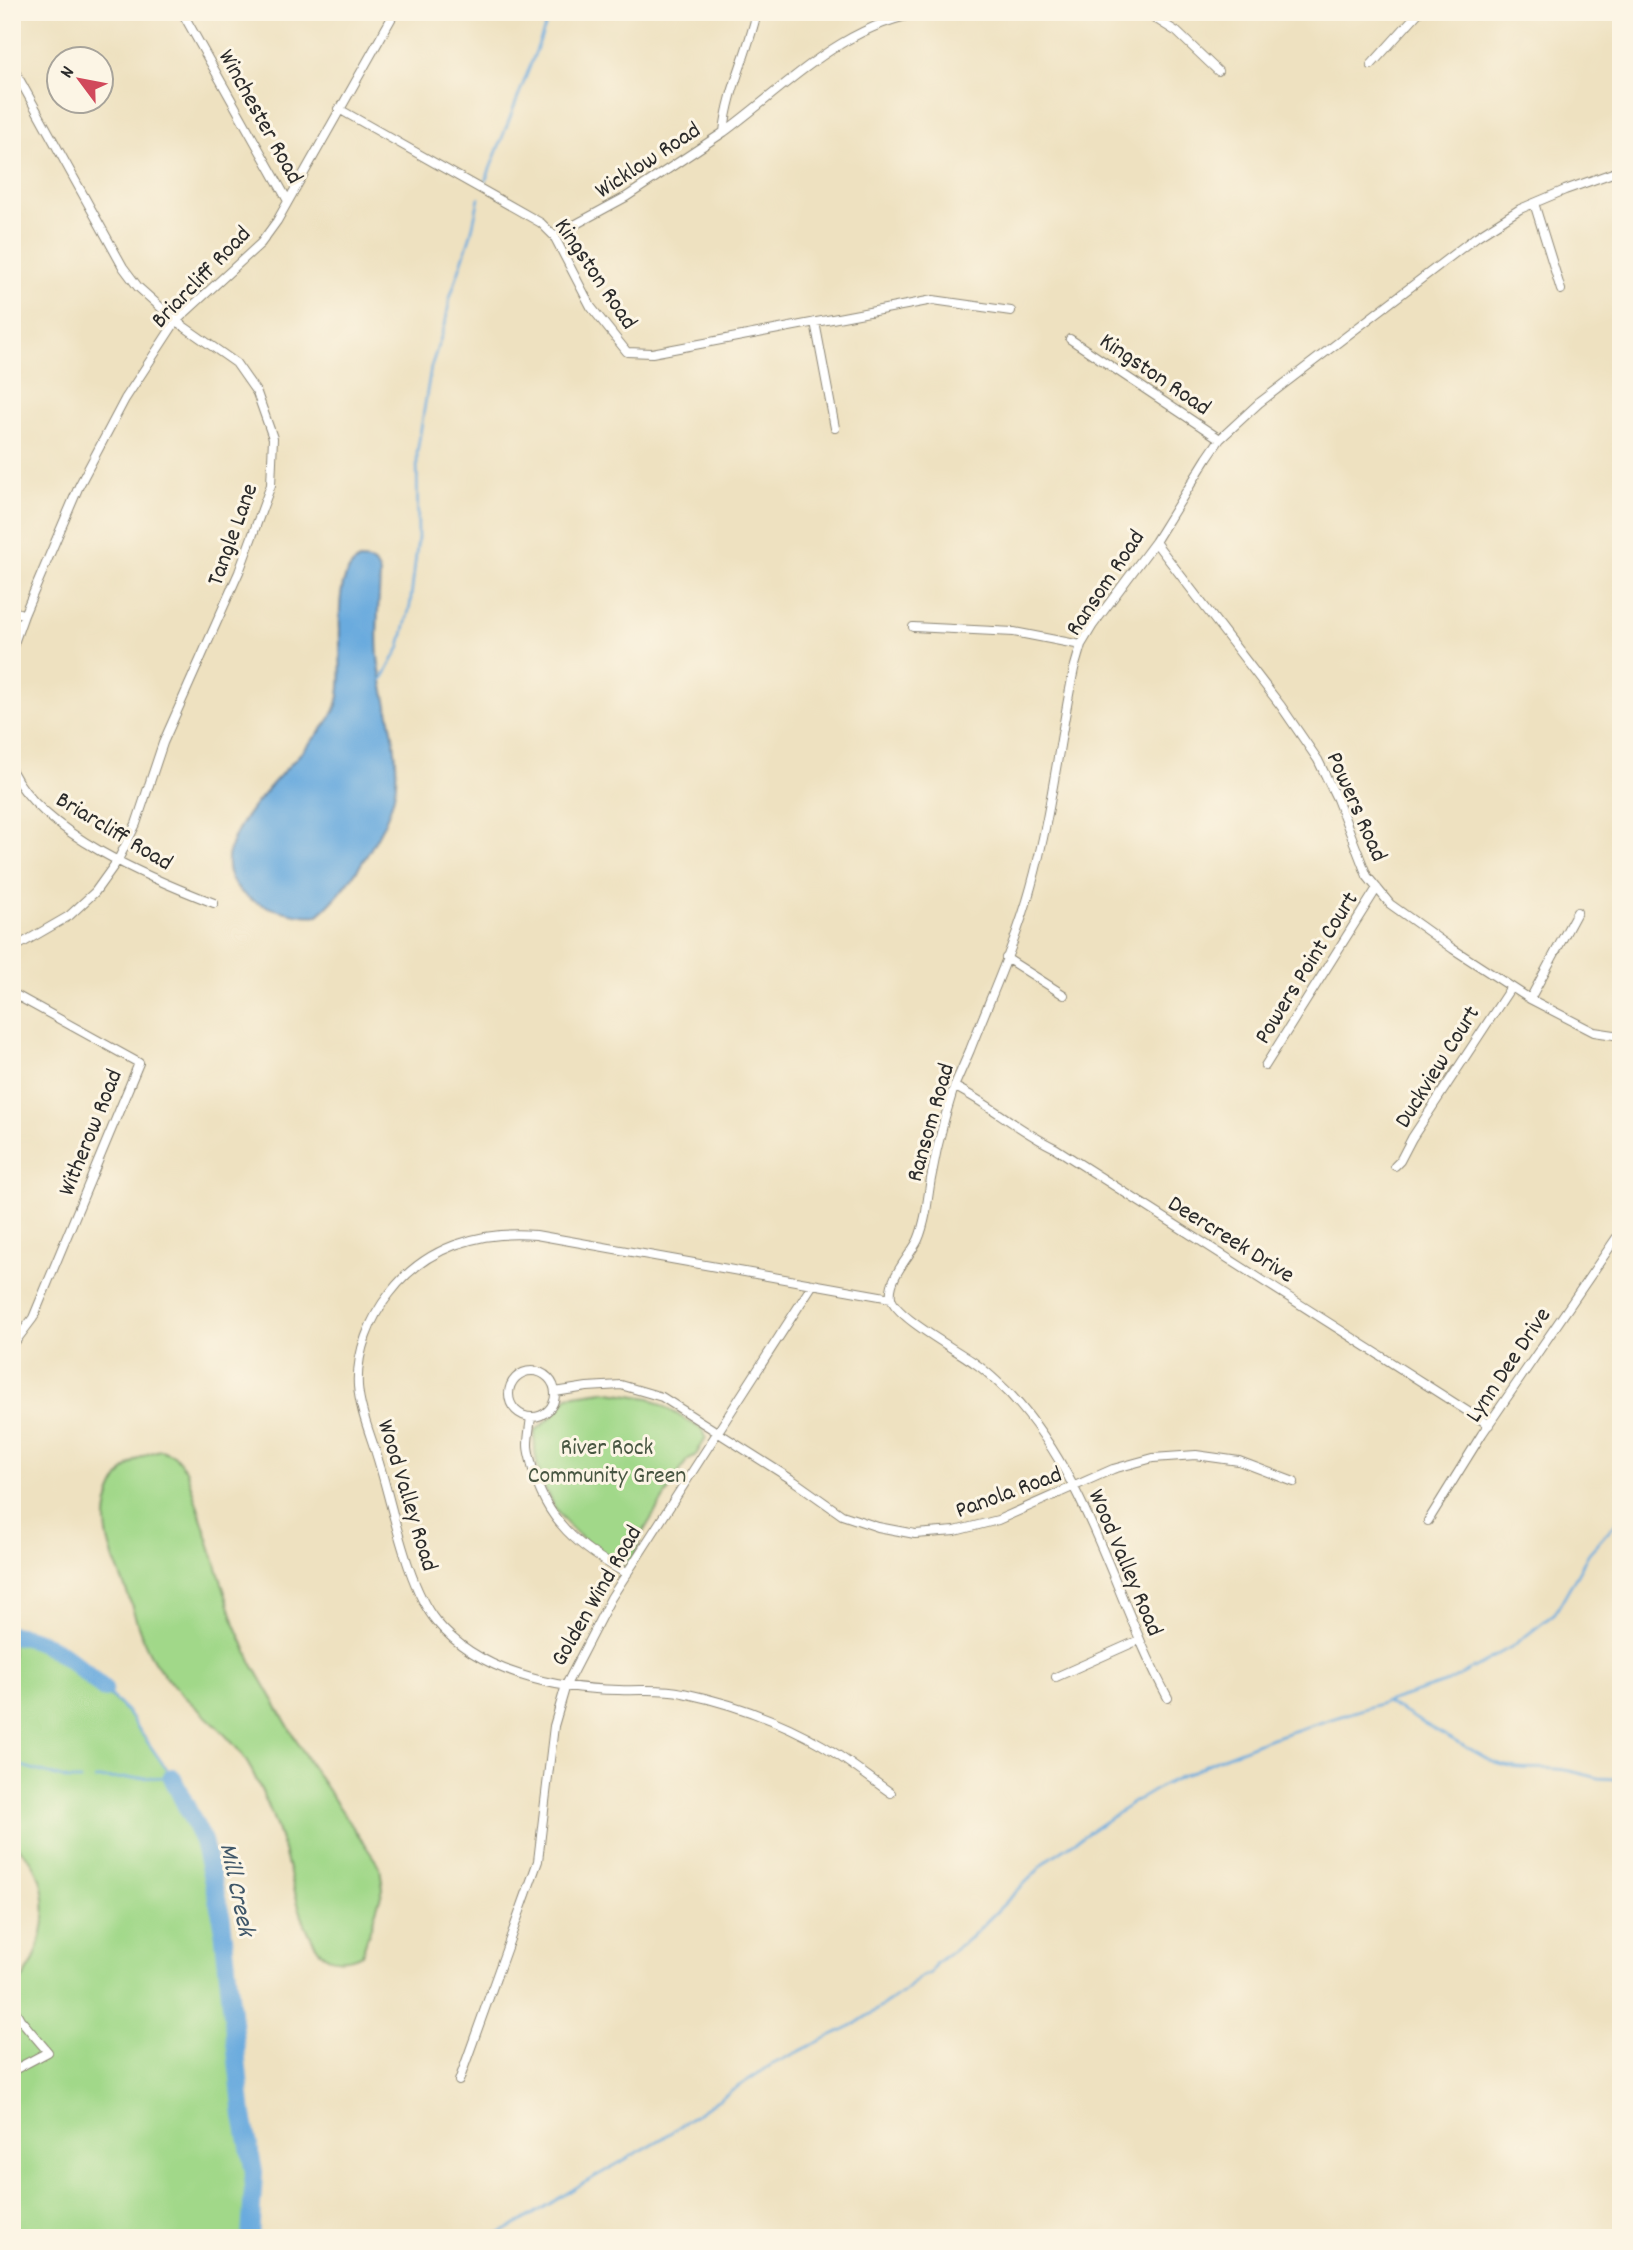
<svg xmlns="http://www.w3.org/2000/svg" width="1633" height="2250" font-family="Dekko,sans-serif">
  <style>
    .green { fill: #a1d889; stroke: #66825a; stroke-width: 2 }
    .water { fill: #6babde; stroke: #4b6b84; stroke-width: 2 }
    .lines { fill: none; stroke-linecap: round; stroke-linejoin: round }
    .stream { stroke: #6babde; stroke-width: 2.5 }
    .river { stroke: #6babde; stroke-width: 18 }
    .street-casing { stroke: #8c8676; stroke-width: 10 }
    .street { stroke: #fff; stroke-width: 8 }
    .labels { text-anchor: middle; stroke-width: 6; stroke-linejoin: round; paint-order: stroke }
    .street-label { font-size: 24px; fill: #2b2b2b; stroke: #fcf5e5 }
    .park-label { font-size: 24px; fill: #485642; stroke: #fcf5e5 }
    .water-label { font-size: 26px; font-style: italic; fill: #41586a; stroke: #fcf5e5 }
  </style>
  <rect width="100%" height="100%" fill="#fcf5e5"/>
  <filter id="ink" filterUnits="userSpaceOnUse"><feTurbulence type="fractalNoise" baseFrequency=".0143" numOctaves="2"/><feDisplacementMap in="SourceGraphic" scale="14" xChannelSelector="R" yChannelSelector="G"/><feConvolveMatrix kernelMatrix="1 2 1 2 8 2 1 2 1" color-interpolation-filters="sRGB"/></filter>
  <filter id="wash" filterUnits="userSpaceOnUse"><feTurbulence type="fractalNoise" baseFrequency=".00686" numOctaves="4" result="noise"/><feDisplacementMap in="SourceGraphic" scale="28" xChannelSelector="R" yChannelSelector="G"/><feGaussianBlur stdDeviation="1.57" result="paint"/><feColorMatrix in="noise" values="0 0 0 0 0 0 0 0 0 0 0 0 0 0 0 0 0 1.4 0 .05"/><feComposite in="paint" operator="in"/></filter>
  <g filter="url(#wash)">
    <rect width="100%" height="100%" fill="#eee1c0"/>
    <path class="green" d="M603 1391 650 1398 703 1430 706 1437 696 1455 687 1460 640 1537C638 1549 635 1561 623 1565 580 1544 543 1508 536 1458 534 1449 535 1440 535 1431L556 1413 568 1396Z
      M161 1450 174 1455 186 1470 235 1624 252 1663 310 1764 380 1867 383 1889 362 1954C350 1961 329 1963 319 1950 299 1923 292 1876 282 1844 275 1820 263 1793 252 1771 229 1727 183 1704 156 1664 142 1644 136 1618 128 1595 120 1573 107 1548 106 1524 105 1488 126 1457 161 1450Z
      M12 1635 42 1642 70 1658 126 1711 172 1777 203 1841 222 1919 243 2116 254 2172 250 2238H12V1994C19 1983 28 1972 33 1962 50 1923 52 1868 12 1843Z"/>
    <path class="water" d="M359 560C371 560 377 562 380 574 379 604 375 636 379 665 385 704 399 743 396 783 393 823 348 890 318 915 301 918 261 907 247 897 177 846 318 753 336 707 350 673 324 579 359 560Z"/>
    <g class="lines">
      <path class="stream" d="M485 182 551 12
        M382 680 400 647 410 606 418 538 417 453 431 367 445 325 450 298 471 234 479 198
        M104 1689 126 1711 172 1777
        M1387 1703 1495 1763C1518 1771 1533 1767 1556 1769 1571 1770 1585 1775 1599 1778 1606 1779 1613 1778 1621 1780
        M12 1763 69 1780H81
        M95 1779 172 1777
        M490 2238 516 2225 577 2187 663 2138 701 2111 771 2065 855 2024 902 1993 919 1978 930 1973 936 1963 970 1938 1049 1859 1134 1802 1163 1785 1225 1756 1272 1738 1448 1682 1513 1646 1555 1613 1589 1553 1621 1517"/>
      <path class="river" d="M12 1635C51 1638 76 1665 104 1689
        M172 1777 203 1841 222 1919 243 2116 254 2172 250 2238"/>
    </g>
  </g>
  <g filter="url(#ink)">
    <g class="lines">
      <defs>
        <path id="street" d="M182 12 288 201
          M1145 12 1177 32 1218 71
          M1371 65 1419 12
          M12 66 123 267 138 287 176 321 236 363 257 393 273 438 271 485 239 572 163 743 136 824 118 860 95 892 69 916 12 949
          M339 109 541 223 554 236 591 307 627 352 652 353 933 300 1011 311
          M724 132C788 85 844 23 927 12
          M1534 203 1561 290
          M554 236 626 197 724 132C728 90 748 53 757 12
          M815 322 835 428
          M1070 339 1220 439
          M1155 542 1281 706 1318 760 1337 799 1367 876 1390 904 1453 949 1530 999 1594 1032 1621 1036
          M12 610 24 615
          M913 627 1014 632 1081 645
          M12 649 24 615 79 486 125 399 176 321 261 243 277 221 395 12
          M12 771C43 834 151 879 214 903
          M1006 958 1064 995
          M12 993 139 1063 33 1318 12 1346
          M1530 999 1577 912
          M1265 1066 1377 888
          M955 1087C990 1104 1019 1131 1055 1148L1489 1425
          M1395 1166 1400 1161 1412 1138 1511 987
          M891 1298 536 1235C480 1230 425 1247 390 1293 370 1318 356 1353 358 1386 360 1412 372 1438 379 1463 393 1508 407 1586 436 1621 479 1673 555 1689 619 1690 640 1691 662 1688 683 1693 730 1703 779 1720 822 1745 846 1759 868 1777 891 1793
          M509 1394a23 23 0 1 1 46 0a23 23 0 1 1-46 0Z
          M555 1392 587 1387 621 1385 662 1397 794 1481 842 1515 878 1527 915 1534 955 1531 998 1520 1113 1469 1153 1458 1196 1455 1239 1461 1294 1482
          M531 1417C530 1426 528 1436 528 1445 528 1452 531 1460 532 1466 545 1521 580 1548 627 1574
          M1428 1521 1482 1434 1621 1231
          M1056 1677 1139 1640
          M1168 1698C1114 1598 1090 1480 1011 1395 1000 1384 989 1373 976 1364 959 1351 893 1316 891 1297 888 1278 910 1256 918 1240 922 1231 924 1222 926 1212 931 1171 941 1127 954 1087 959 1075 965 1062 970 1050 991 996 1016 942 1031 887 1051 816 1059 741 1074 669L1081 645 1093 625 1155 542 1207 458 1220 439 1259 403 1476 237 1520 209 1565 190 1621 170
          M12 2005 20 2019 48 2052 12 2071
          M459 2081 538 1861 554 1726 566 1685 611 1598 813 1284"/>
      </defs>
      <use href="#street" class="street-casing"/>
      <use href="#street" class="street"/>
    </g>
  </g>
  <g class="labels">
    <g class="street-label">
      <text transform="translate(262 116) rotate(61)" y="8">Winchester Road</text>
      <text transform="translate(647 159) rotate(-33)" y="8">Wicklow Road</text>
      <text transform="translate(597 273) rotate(56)" y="8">Kingston Road</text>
      <text transform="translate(200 276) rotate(-46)" y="8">Briarcliff Road</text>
      <text transform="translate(1156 373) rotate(34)" y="8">Kingston Road</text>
      <text transform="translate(231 534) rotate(-70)" y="8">Tangle Lane</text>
      <text transform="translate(1104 582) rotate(-56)" y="8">Ransom Road</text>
      <text transform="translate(1358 806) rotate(66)" y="8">Powers Road</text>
      <text transform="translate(115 830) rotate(31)" y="8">Briarcliff Road</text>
      <text transform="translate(1305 967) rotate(-58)" y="8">Powers Point Court</text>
      <text transform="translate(1436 1066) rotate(-58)" y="8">Duckview Court</text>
      <text transform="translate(929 1122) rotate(-74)" y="8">Ransom Road</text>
      <text transform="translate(89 1132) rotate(-68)" y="8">Witherow Road</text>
      <text transform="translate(1232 1238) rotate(32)" y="8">Deercreek Drive</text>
      <text transform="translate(1507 1364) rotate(-56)" y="8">Lynn Dee Drive</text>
      <text transform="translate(1008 1491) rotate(-20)" y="8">Panola Road</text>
      <text transform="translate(409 1495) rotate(73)" y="8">Wood Valley Road</text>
      <text transform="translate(1127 1562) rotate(67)" y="8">Wood Valley Road</text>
      <text transform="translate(595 1595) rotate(-60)" y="8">Golden Wind Road</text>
    </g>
    <g class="park-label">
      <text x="607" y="1454">River Rock<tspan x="607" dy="28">Community Green</tspan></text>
    </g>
    <g class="water-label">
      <text transform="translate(239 1889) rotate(78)" y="9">Mill Creek</text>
    </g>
  </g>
  <rect width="1633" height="2250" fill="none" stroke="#fcf5e5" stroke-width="42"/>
  <g transform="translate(80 80) rotate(302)"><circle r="33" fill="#fcf5e5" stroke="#a8a49b" stroke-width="2"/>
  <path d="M0-5L12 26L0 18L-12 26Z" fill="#d1495b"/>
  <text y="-10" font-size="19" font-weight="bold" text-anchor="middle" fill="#2b2b2b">N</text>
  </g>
</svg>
